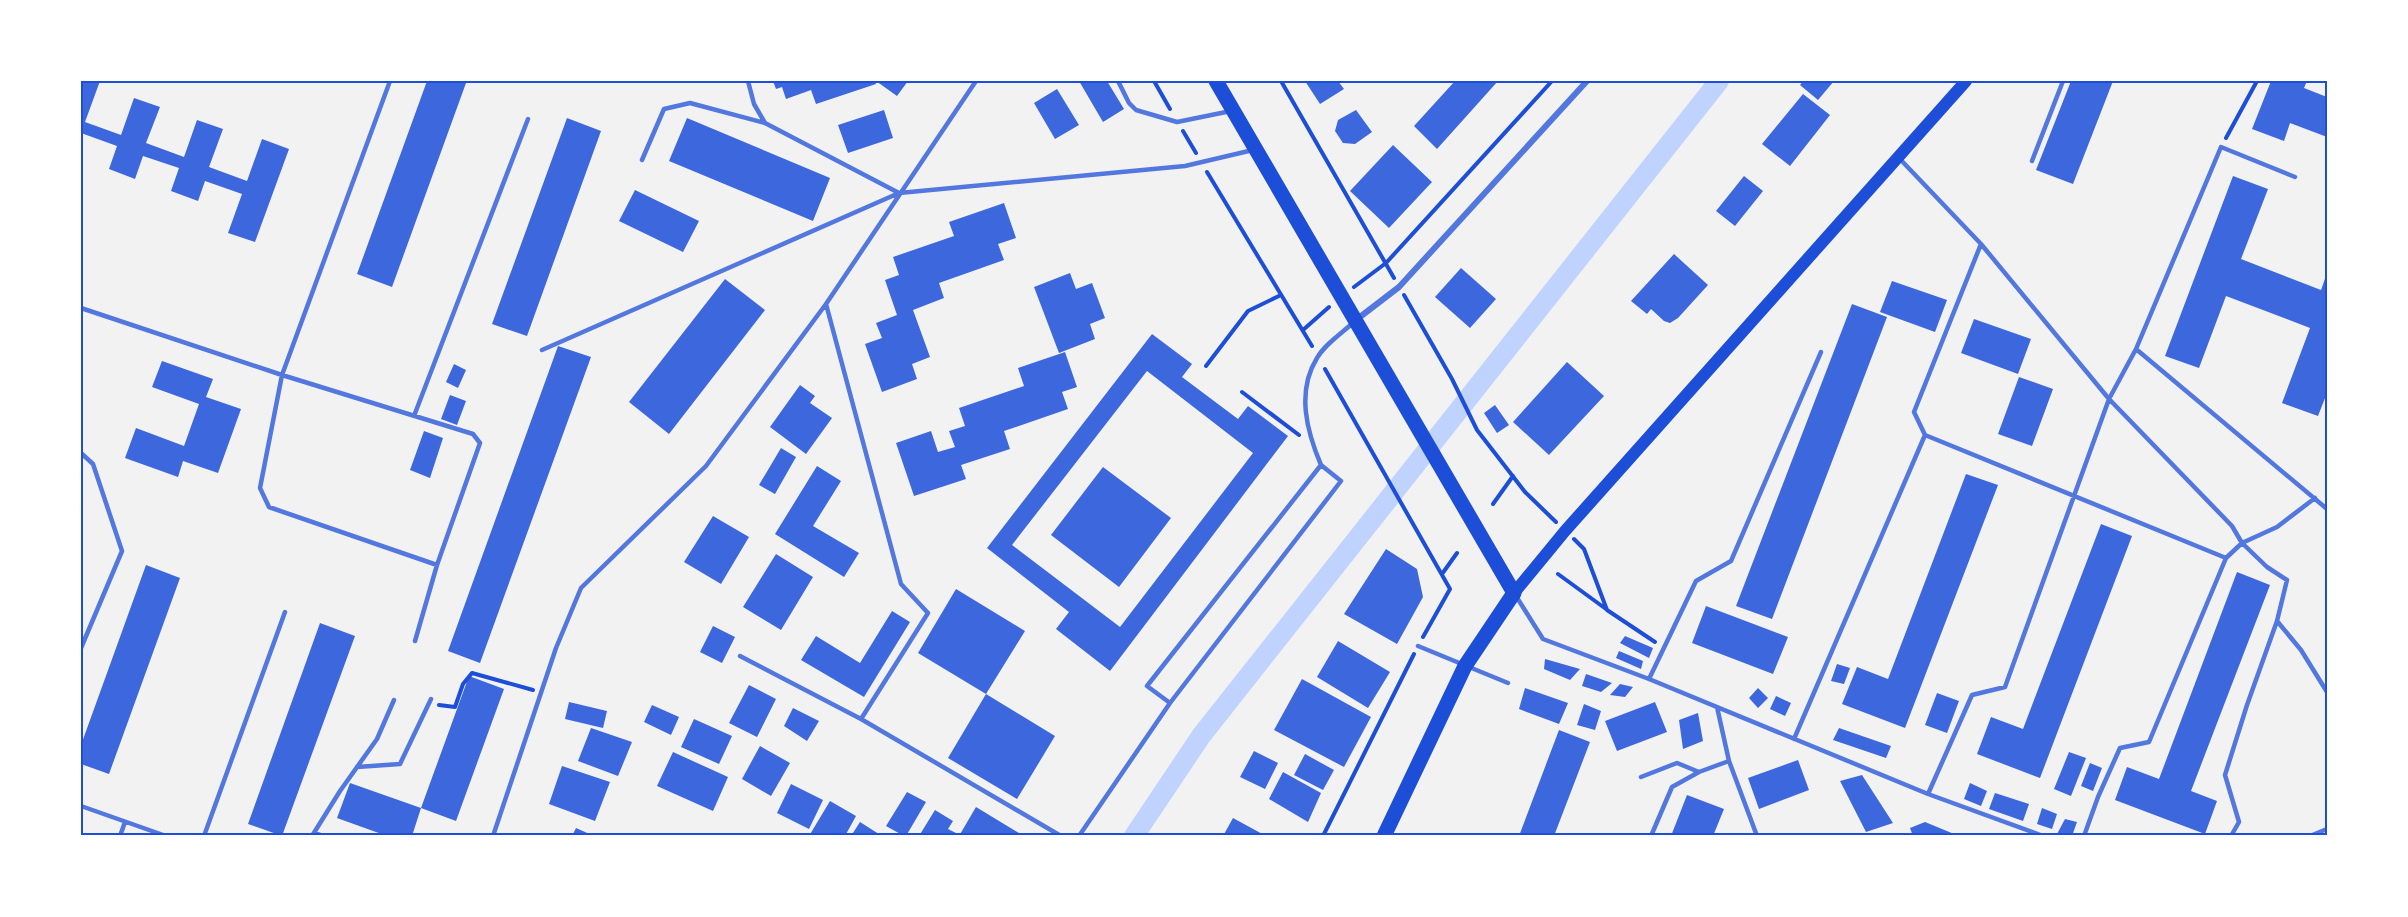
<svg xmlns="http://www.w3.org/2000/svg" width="2408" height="917" font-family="'PT Sans',sans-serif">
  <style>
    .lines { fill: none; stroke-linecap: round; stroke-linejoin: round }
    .canal { stroke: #bfd3fe; stroke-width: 20 }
    .building { fill: #3d67dc; fill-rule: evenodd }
    .path { stroke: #1d4ed8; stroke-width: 4 }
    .service { stroke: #5277de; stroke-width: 4.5 }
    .minor { stroke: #5277de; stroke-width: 6 }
    .secondary { stroke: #1d4ed8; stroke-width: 12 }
    .primary { stroke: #1d4ed8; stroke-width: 15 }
    .neatline { fill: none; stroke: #1d4ed8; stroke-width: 2 }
  </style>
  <rect width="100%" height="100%" fill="#f2f2f2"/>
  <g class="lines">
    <path class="canal" d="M1134 836 1201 736 1719 81"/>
  </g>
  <path class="building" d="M81 81H100L85 122 121 135 134 98 160 107 146 143 184 157 197 120 223 129 209 167 247 181 262 139 289 149 255 242 228 233 242 194 205 181 198 201 171 191 179 168 143 156 135 179 109 169 117 146 81 133Z
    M427 81H460L466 83 392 287 357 274Z
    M773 81H875L876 84 816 104 811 90 786 99 782 87 776 89Z
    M876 81H908L897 96Z
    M1079 81H1107L1124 109 1103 122Z
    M1305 81H1338L1344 89 1320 104Z
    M1455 81H1498L1437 149 1414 126Z
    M1803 81H1834L1818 100 1800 85Z
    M2071 81H2113L2073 184 2036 170Z
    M2271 81H2307L2304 88 2327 97V137L2290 123 2284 141 2252 129Z
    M1057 89 1079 125 1055 139 1034 103Z
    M1803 94 1830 115 1790 166 1762 144Z
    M884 110 893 138 848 153 838 125Z
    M1356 110 1372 132 1355 144 1343 143 1335 131 1338 120Z
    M567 118 601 131 527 336 492 324Z
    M687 118 830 178 813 221 669 161Z
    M1393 145 1432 182 1389 228 1350 191Z
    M1744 176 1763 191 1735 226 1716 211Z
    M2233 176 2268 189 2241 259 2321 290 2327 273V393L2318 416 2282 403 2310 328 2226 296 2199 368 2165 356Z
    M635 190 699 221 683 252 619 221Z
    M1004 203 1016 238 998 244 1004 260 939 283 944 298 913 310 930 357 912 364 917 379 882 392 865 344 882 338 876 323 897 315 885 280 899 275 893 257 954 236 949 222Z
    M1674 254 1708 285 1678 318 1670 323 1664 321 1651 309 1647 314 1631 301Z
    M1461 268 1496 299 1470 328 1435 297Z
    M1070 273 1076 289 1092 283 1105 318 1090 324 1095 339 1059 353 1034 287Z
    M725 279 765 310 669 434 629 402Z
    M1892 281 1947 300 1935 332 1880 312Z
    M1852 304 1887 317 1772 619 1736 606Z
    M1974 319 2031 339 2018 374 1961 353Z
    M1152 334 1192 364 1182 377 1238 419 1248 406 1288 436 1110 671 1056 629 1069 612 987 548ZM1147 371 1253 453 1120 627 1012 545Z
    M558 346 591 357 480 663 448 651Z
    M1065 352 1077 387 1062 392 1068 409 1004 431 1010 449 961 465 966 479 914 496 896 443 931 431 938 452 955 447 949 431 965 426 959 408 1024 386 1018 368Z
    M162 361 213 379 206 397 241 409 218 473 183 461 178 477 125 458 136 428 184 446 199 404 152 387Z
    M1567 362 1604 396 1549 455 1513 422Z
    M454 364 466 370 458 388 446 382Z
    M2019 377 2053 389 2032 446 1998 434Z
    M800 385 815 396 810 403 832 418 806 454 770 427Z
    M450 395 466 401 457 425 441 419Z
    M1495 405 1509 425 1497 433 1484 413Z
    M424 431 443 438 430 478 410 470Z
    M781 448 796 457 775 494 759 485Z
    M817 466 841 481 813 526 859 553 844 577 775 534Z
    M1103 467 1171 518 1119 587 1051 535Z
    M1966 474 1998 485 1905 728 1842 704 1857 667 1888 679Z
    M713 516 749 537 721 584 684 562Z
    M2101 524 2132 536 2040 778 1977 754 1991 717 2023 729Z
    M1386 549 1417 569 1423 597 1397 644 1344 614Z
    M776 554 813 577 781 630 743 607Z
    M146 565 180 578 109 774 81 764V745Z
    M2237 572 2270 585 2191 791 2217 801 2205 834 2115 800 2127 767 2159 779Z
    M956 589 1025 631 986 694 918 653Z
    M1706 606 1788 637 1773 674 1692 643Z
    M892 611 910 622 864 697 801 660 816 636 860 663Z
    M320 623 355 636 282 836 248 824Z
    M713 626 735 637 722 663 700 652Z
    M1625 636 1653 648 1649 658 1620 643Z
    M1338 641 1390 672 1368 708 1317 677Z
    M1619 651 1643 661 1641 669 1616 658Z
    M1545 659 1580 669 1570 680 1544 669Z
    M1837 664 1850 668 1844 684 1831 681Z
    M1586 674 1612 683 1601 692 1582 686Z
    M469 676 504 689 456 821 421 808Z
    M1302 679 1371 717 1344 767 1274 730Z
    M1620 684 1633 687 1625 697 1610 695Z
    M749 685 776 699 757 737 729 723Z
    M1525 688 1568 703 1559 724 1519 709Z
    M1758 688 1768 698 1758 708 1749 698Z
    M1937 693 1959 701 1947 733 1925 725Z
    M986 694 1055 736 1017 799 948 758Z
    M1776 696 1791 703 1785 716 1770 709Z
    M569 702 607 711 603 728 565 719Z
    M1655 702 1667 732 1617 751 1605 721Z
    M1584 704 1601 711 1595 730 1577 725Z
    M652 705 679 717 671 735 644 722Z
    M793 708 819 721 807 741 784 726Z
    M1698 713 1703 741 1683 749 1679 720Z
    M694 719 732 736 719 764 681 747Z
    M591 728 632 742 618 776 578 761Z
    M1839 728 1891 746 1886 758 1833 740Z
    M1559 730 1590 742 1554 836H1519Z
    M760 746 790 763 771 796 742 779Z
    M1254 751 1278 763 1265 789 1240 777Z
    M673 752 728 777 713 811 657 786Z
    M2069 752 2086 758 2071 796 2054 789Z
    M1305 754 1334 770 1323 790 1294 775Z
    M1798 760 1809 790 1759 809 1748 778Z
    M2090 763 2102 768 2093 791 2081 786Z
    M562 766 610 782 595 821 549 804Z
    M1283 772 1321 793 1308 822 1269 799Z
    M1862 775 1893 823 1866 832 1840 781Z
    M350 783 421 808 412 836H387L337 818Z
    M1970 783 1987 791 1981 806 1964 799Z
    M791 784 823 800 809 829 777 813Z
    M907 792 926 802 906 836H904L886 826Z
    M1995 793 2029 804 2023 821 1989 809Z
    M1687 795 1724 809 1713 836H1671Z
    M830 801 856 816 845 836H809Z
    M976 807 1024 836H959Z
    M2042 808 2057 814 2052 829 2037 824Z
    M935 810 953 821 948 829 956 833 955 836H919Z
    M1233 818 1266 836H1223Z
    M2065 819 2077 822 2072 836 2057 834Z
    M860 822 882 836H851Z
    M1925 822 1959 836H1913L1910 828Z
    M576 828 594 836H572Z"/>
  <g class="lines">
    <path class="path" d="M1154 81 1170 109
      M1281 81 1394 278
      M1183 131 1196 153
      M2226 138 2257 81
      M1207 172 1312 346
      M1354 287 1386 263 1552 81
      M1404 295 1452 379 1477 430 1525 492 1556 522
      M1303 330 1329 307
      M1206 366 1248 311 1281 295
      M1325 369 1450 589 1423 637
      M1242 392 1299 435
      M1493 504 1513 476
      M1574 539 1584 549 1607 610 1655 642
      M1442 574 1457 553
      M1558 574 1606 609
      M439 705 455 707 463 684 472 673 533 690
      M1323 836 1414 654"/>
    <path class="service" d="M390 81 282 375 260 488 269 507 437 565
      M748 81 754 104 765 123 899 193 1185 166 1253 150
      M1118 81 1129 103 1136 110 1177 122 1231 111
      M642 160 664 109 690 103 765 123
      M2032 161 2063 81
      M826 304 976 81
      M81 308 282 375 473 434 480 443 437 565 415 641
      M2136 349 2221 147 2295 177
      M542 350 899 193
      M414 416 528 119
      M1925 435 1914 412 1981 244
      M81 453 93 464 122 551 81 648
      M1321 465 1341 481 1170 703 1147 686 1321 465C1307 432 1296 392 1317 358 1325 344 1342 333 1354 322
      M1516 596 1543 639 1649 679 1928 794 2043 836
      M2277 621 2301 650 2327 692
      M1418 646 1508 683
      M740 656 861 719 1061 836
      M1649 679 1696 581 1731 561 1821 352
      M1794 739 1925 435 2226 558 2242 543 2232 526 2109 399 1981 244 1899 158
      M1729 761 1757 836
      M357 767 400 764 431 699
      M1641 777 1677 763 1699 772
      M1928 794 1972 695 2005 687 2109 399 2136 349 2327 509
      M81 806 166 836
      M314 833 323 836
      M120 836 125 822
      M204 836 285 612
      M312 836 340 791 377 739 394 700
      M493 836 556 648 581 588 706 466 826 304 901 584 928 613 861 719
      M1079 836 1170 703
      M1651 836 1672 787 1699 772 1729 761 1717 707
      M2084 836 2098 797 2120 748 2149 742 2226 558
      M2231 836 2239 822 2225 775 2247 705 2277 621 2287 580 2267 567 2242 543 2277 527 2315 498
      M2310 836 2327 829"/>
    <path class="minor" d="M1356 320 1399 287 1587 81"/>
    <path class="secondary" d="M1514 593 1565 531 1966 81"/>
    <path class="primary" d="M1216 81 1514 593 1465 666 1384 836"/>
  </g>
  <rect width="2408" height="917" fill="none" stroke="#ffffff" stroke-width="165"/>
  <rect x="82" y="82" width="2244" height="752" class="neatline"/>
</svg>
